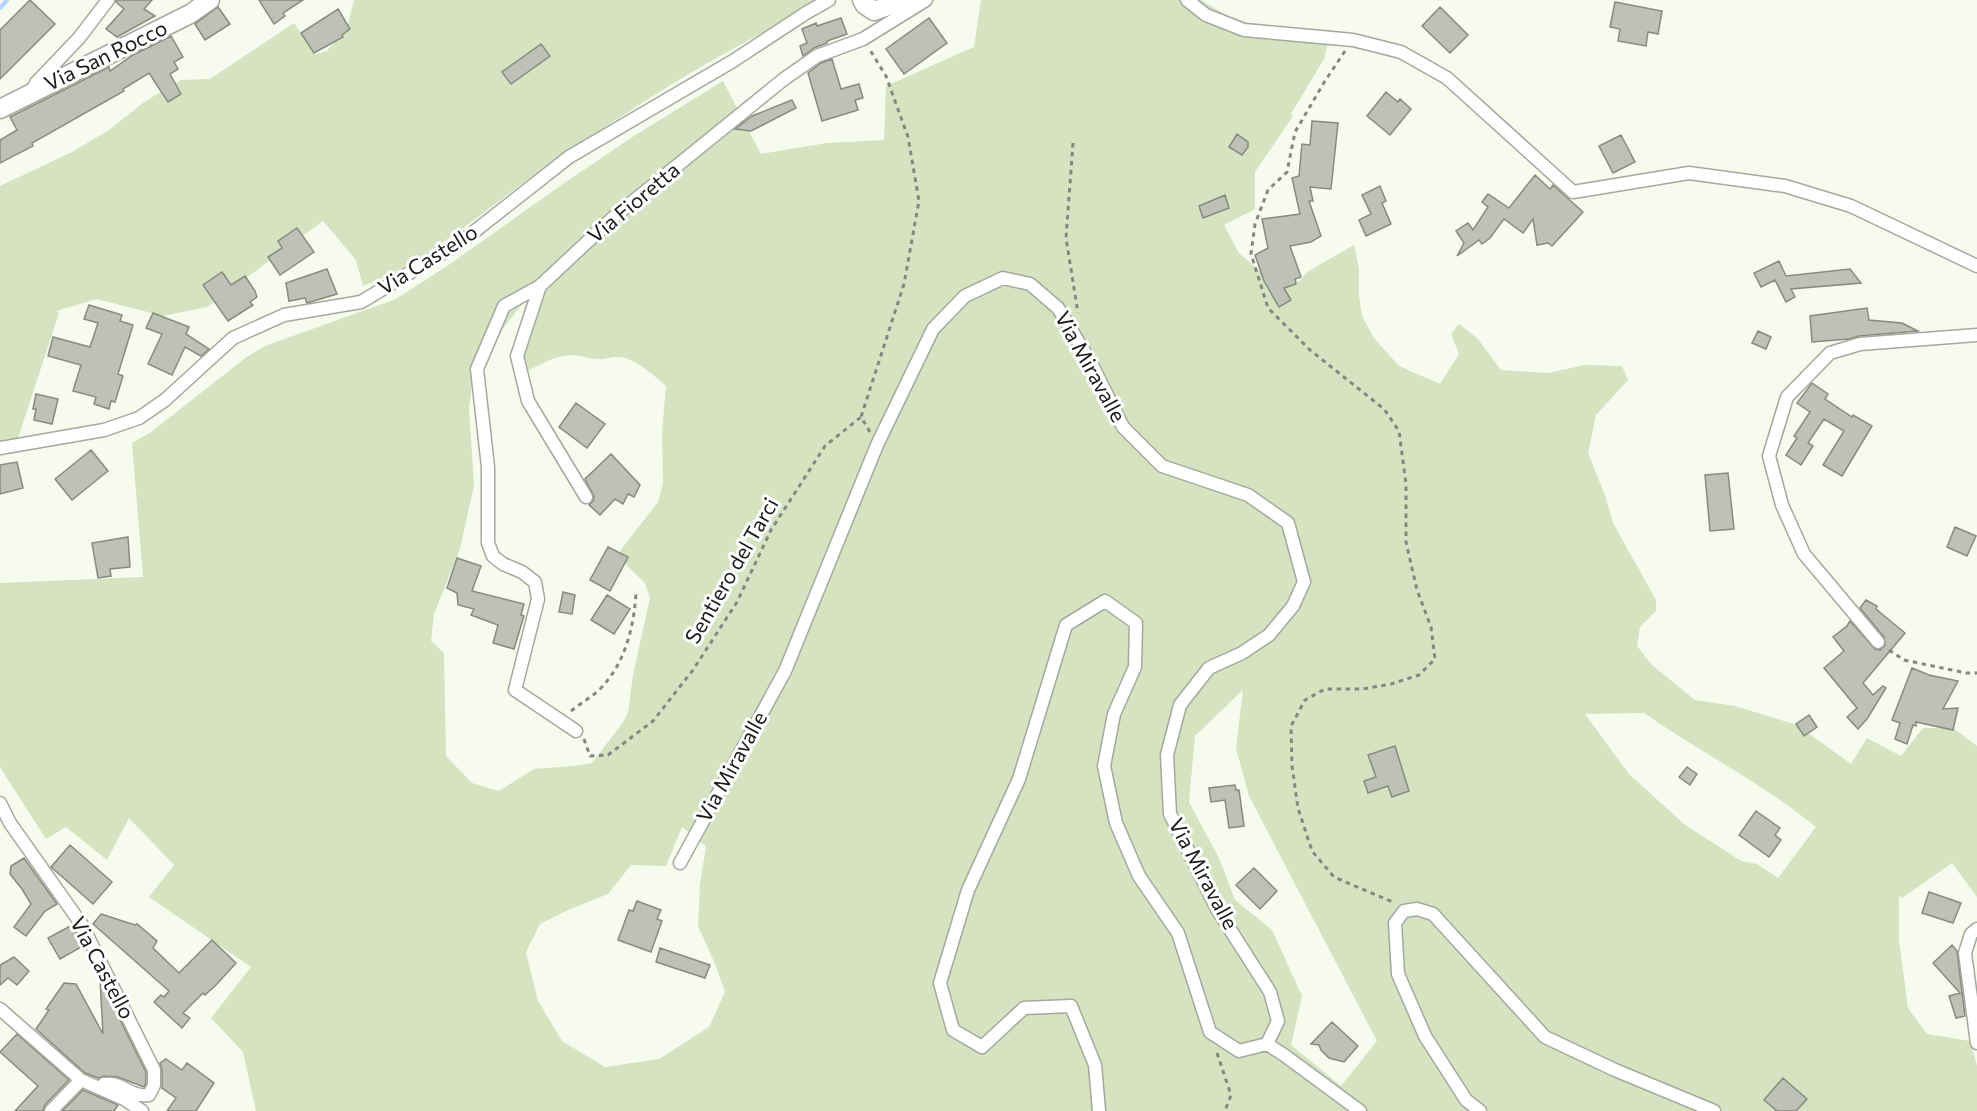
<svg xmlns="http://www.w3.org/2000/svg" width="1977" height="1111" font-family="Commissioner,sans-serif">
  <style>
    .green { fill: #d6e2c0; fill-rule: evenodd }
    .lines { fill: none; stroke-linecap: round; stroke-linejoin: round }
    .stream { stroke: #b6d6fb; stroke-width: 4.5 }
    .building { fill: #bec2b6; stroke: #878b7f; stroke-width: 1.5 }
    .street-casing { stroke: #a4a99d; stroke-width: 15 }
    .secondary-casing { stroke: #a4a99d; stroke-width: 21 }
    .path { stroke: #84887f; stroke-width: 3; stroke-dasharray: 4.5 4.5; stroke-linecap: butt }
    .street { stroke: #fff; stroke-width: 12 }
    .secondary { stroke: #fff; stroke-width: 18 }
    .labels { text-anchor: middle; stroke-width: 6; stroke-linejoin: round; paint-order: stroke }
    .street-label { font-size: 21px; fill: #191b16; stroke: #fff }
  </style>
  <rect width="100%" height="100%" fill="#f6fbee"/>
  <path class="green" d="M354 0H824C784 22 743 43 704 65 651 96 600 130 550 164 492 203 428 263 363 286L356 260 323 221 207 307 163 316 97 299 56 311 59 313 16 444 0 446V186L72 152 109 130 144 102 181 80 210 79 294 23 315 54 327 51 348 24Z
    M981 0H1201L1224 14 1247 23 1264 24 1329 39 1324 59 1291 114 1293 116 1255 172V209L1224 225 1239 253 1271 281H1300L1307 272 1354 245 1359 269V295L1362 316 1374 338 1399 366 1440 384 1459 354 1451 334 1459 324 1477 338 1501 370 1548 373 1585 365 1622 366 1628 380 1596 415 1588 453 1606 498 1613 523 1656 600V611L1640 627 1637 646 1652 665 1695 700 1735 706 1797 725 1851 764 1867 738 1901 756 1923 728H1953L1977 746V897L1952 863 1902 898 1899 896V940L1908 1008 1927 1034 1970 1041 1977 1066V1111H256L243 1052 211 1018 251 967 149 897 174 865 129 818 107 860 66 827 46 839 3 772 0 766V583L143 577 132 443 151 432 248 356 265 346 396 299 447 266 560 186 634 136 723 81 761 154 827 143 884 140 886 86 974 47ZM528 297 510 358 527 371C540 365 556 355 571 355 578 355 591 359 599 359 606 359 612 357 618 357 636 358 653 375 666 386L662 433 663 483 658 502 620 551 623 562 645 583 650 598 633 675 628 712 624 721 592 763 573 766 534 769 499 791 472 783 446 756 444 653 431 641 434 614 460 549 474 485 469 408 475 363ZM1243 690 1236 748 1249 796 1377 1041 1341 1086 1291 1045 1302 996 1272 930 1235 900 1219 858 1189 802 1195 736ZM1644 713C1700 752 1762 783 1816 827L1778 878 1757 864 1741 861 1684 824 1629 774 1585 714ZM682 827 706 846 700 884 698 926 715 964 725 992 709 1027 659 1059 605 1067 562 1041 538 1001 526 952 540 924 568 910 608 894 631 865 666 866Z"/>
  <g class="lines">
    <path class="stream" d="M0 8 7 0"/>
  </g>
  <path class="building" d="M30 0 55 24 0 79V30Z
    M116 0H152L144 9 155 16 117 37 106 29 124 9 116 2Z
    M259 0H303L283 13 285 16 274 24Z
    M1615 2 1662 11 1658 34 1648 32 1646 46 1618 41 1620 29 1610 27Z
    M218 7 230 24 205 40 195 24Z
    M1440 7 1468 35 1450 53 1422 26Z
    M338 9 350 29 342 35 343 37 314 53 301 33Z
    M841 18 847 34 827 41V43L814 48 803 56 800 46 807 43 802 29 816 23 817 26Z
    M929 18 947 43 904 74 886 49Z
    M171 36 183 57 174 62 178 69 170 74 181 94 168 102 149 73 123 89 124 91 32 143 33 146 0 163V140L17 130 10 117 109 67 110 71 133 55Z
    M541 44 550 56 511 84 502 72Z
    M832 59 841 89 859 84 863 98 855 100 858 110 822 121 808 73 821 63Z
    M1386 92 1398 102 1400 99 1411 109 1390 135 1367 116Z
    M792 100 796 108 751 131 735 129 752 116Z
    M1312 121 1338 123 1331 189 1310 187 1313 201H1309L1321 236 1311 242 1290 246 1301 277 1295 279 1296 284 1284 288 1291 300 1279 307 1264 281 1255 255 1268 248 1262 219 1300 214 1292 178 1299 176 1302 144 1310 145Z
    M1237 134 1248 142V147L1242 155 1229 147Z
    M1621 135 1635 162 1613 173 1599 146Z
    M1535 175 1550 189 1553 185 1583 212 1552 246 1548 243 1537 245 1533 219 1523 233 1504 219 1490 238 1482 244 1479 240 1457 256 1464 243 1456 231 1468 223 1473 230 1488 207 1482 202 1488 194 1509 208Z
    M1380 186 1386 201 1382 203 1391 224 1366 236 1359 220 1371 214 1362 195Z
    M1225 195 1229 208 1203 218 1199 206Z
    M297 228 314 252 280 275 268 257 282 248 278 241Z
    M1779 261 1786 276 1850 269 1861 283 1791 289 1795 297 1786 302 1775 280 1761 287 1754 273Z
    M327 269 337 294 307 303 305 298 289 301 286 283Z
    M222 272 231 285 245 276 255 291 257 297 250 302 253 305 228 321 203 285Z
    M89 305 122 315 120 321 133 325 118 374 123 376 115 402 111 401 109 409 94 404 96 397 73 391 81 365 48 356 53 337 90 347 98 323 84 319Z
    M1867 308 1869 320 1902 323 1918 331 1859 336 1849 339 1812 342 1810 316Z
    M153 313 189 327 186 334 209 349 201 356 185 347 172 375 148 364 162 334 146 328Z
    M1758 331 1771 337 1766 349 1752 343Z
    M1812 383 1828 394 1825 399 1852 417 1853 415 1872 426 1842 476 1823 465 1844 431 1824 419 1808 443 1813 446 1801 465 1786 455 1797 438 1794 436 1810 412 1797 403Z
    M36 394 58 399 52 424 34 420 36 409H33Z
    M576 403 605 424 587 448 559 427Z
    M91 450 108 471 72 500 55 479Z
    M611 454 640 485 634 497 628 494 623 504 615 499 600 515 589 505 593 501 594 496 585 479Z
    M17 462 23 488 0 494V465Z
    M1728 473 1734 529 1710 531 1705 475Z
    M1955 527 1976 536 1967 556 1947 547Z
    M128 537 130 567 110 569 111 576 98 578 92 543Z
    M608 547 628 557 610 591 590 580Z
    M457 558 481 566 472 591 524 604 521 615 524 616 514 649 493 643 498 625 471 615 474 609 458 605 457 593 447 588Z
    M563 592 575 595 572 614 559 612Z
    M607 595 630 609 614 634 591 620Z
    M1866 600 1877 606 1876 609 1905 633 1863 683 1873 695 1883 686 1886 688 1867 719 1858 729 1847 717 1857 708 1824 668 1844 651 1833 637 1847 626 1850 621 1875 649 1880 650 1885 645 1884 637 1860 608Z
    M1912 668 1929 675 1958 681 1943 709 1958 708 1953 730 1916 722V726L1913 725 1907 744 1895 739 1900 723 1892 720Z
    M1809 715 1817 727 1804 736 1796 724Z
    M1395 746 1409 791 1392 797 1388 786 1368 793 1364 781 1376 777 1368 755Z
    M1687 767 1697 774 1690 785 1679 777Z
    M1235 785 1236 790H1239L1244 826 1229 828 1225 800 1211 802 1209 788Z
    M1756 811 1780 828 1775 835 1781 840 1769 857 1739 835Z
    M70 845 112 882 93 904 51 867Z
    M24 858 57 904 45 911 26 936 14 927 31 904 22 889 10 874 11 866Z
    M1254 868 1277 891 1260 909 1236 885Z
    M1929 892 1961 903 1953 923 1922 913Z
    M637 901 661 910 657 919 662 921 651 952 618 940 629 910 633 911Z
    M101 914 135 925 137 924 157 941 153 948 179 973 212 940 236 963 216 985 205 995 203 993 183 1013 190 1018 182 1028 154 1002 161 995 164 997 169 991 93 924Z
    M72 925 83 946 60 959 48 938Z
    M1952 945 1957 951 1965 1016 1956 1018 1949 996 1960 993 1933 963Z
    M660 948 710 965 705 978 656 962Z
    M14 957 29 971 17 985 8 978 0 985V965Z
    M100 979 146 1072V1083L144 1087 118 1077 104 1076 98 1078 85 1073 36 1029 49 1010 46 1009 64 983 76 984 103 1034Z
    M1332 1022 1358 1046 1344 1062 1329 1058 1321 1050 1319 1045 1311 1044Z
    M17 1034 69 1080 45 1105 43 1111H15L38 1086 0 1052Z
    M166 1059 182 1070 187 1063 214 1083 196 1111H167L176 1098 162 1088V1070L160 1063Z
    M1783 1078 1807 1099 1796 1111H1777L1764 1100Z
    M83 1090 118 1105 114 1111H62Z"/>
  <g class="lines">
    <defs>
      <path id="street" d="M1187 0 1206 15 1244 30 1353 40 1401 52 1447 78 1573 192 1689 173 1785 186 1851 206 1977 266
        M31 93 36 83 79 38 108 0
        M540 286 504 306 477 369 488 467V543L493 556 503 564 522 572 535 582 538 599 515 690 576 731
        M0 448 104 430 139 418 165 400 233 338 284 315 361 302 461 242 569 157 733 61 806 13 829 0
        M586 497 528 401 517 356 540 286 615 216 784 79 817 56 863 39 926 0
        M1878 642 1804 554 1782 505 1769 456 1787 397 1830 353 1860 344 1977 335
        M0 803 10 823 82 925 154 1070V1085L149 1095C131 1098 121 1081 104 1084L100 1088
        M680 863 785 671 877 445 933 329 965 296 1003 278 1030 284 1058 308 1090 361 1123 427 1162 466 1248 495 1288 523 1304 582 1293 606 1269 635 1242 653 1209 668 1180 705 1167 755 1170 814 1217 909 1270 992 1278 1021 1267 1044 1284 1055 1360 1111
        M1977 929 1971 934 1965 953 1977 1043
        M0 1009 81 1080 124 1099 142 1111
        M51 1111 81 1080
        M1099 1111 1095 1065 1071 1006 1024 1008 982 1047 953 1030 940 983 968 890 1019 779 1066 625 1105 601 1136 623 1135 667 1114 714 1104 766 1116 823 1139 876 1178 933 1210 1032 1239 1051 1267 1044
        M1480 1111 1466 1100 1425 1036 1398 974 1395 923 1404 911 1417 909 1433 914 1545 1037 1615 1070 1714 1111"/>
      <path id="secondary" d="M862 0 865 5 874 11 905 0
        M0 109 190 14 210 0"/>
    </defs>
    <use href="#street" class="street-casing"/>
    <use href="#secondary" class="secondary-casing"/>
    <path class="path" d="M1345 51 1325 81 1295 132 1287 172 1268 190 1255 224 1251 254 1268 308 1310 350 1384 409 1399 431 1406 484V542L1417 590 1431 627 1435 659 1419 675 1391 684 1363 689H1325L1305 700 1291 726 1292 766 1298 808 1312 851 1334 877 1395 903
      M1073 143 1066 238 1078 313
      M870 432 861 417 904 284 919 201 908 137 886 76 870 50
      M1889 650 1904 660 1966 673H1977
      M571 711C581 703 592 697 601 688 625 663 634 627 636 593
      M584 739 590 756 608 755 653 721 693 670 737 602 771 530 825 446 861 417
      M1217 1053 1231 1095 1225 1111"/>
    <use href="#street" class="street"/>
    <use href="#secondary" class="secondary"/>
  </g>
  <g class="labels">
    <g class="street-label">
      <text transform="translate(106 56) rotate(-26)" y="7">Via San Rocco</text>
      <text transform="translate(634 203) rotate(-40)" y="7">Via Fioretta</text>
      <text transform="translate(428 260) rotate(-32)" y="7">Via Castello</text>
      <text transform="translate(1090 367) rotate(61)" y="7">Via Miravalle</text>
      <text transform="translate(732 571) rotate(-60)" y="7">Sentiero del Tarci</text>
      <text transform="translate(732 767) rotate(-61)" y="7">Via Miravalle</text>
      <text transform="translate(1203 874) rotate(62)" y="7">Via Miravalle</text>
      <text transform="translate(102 968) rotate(62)" y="7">Via Castello</text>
    </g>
  </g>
</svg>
